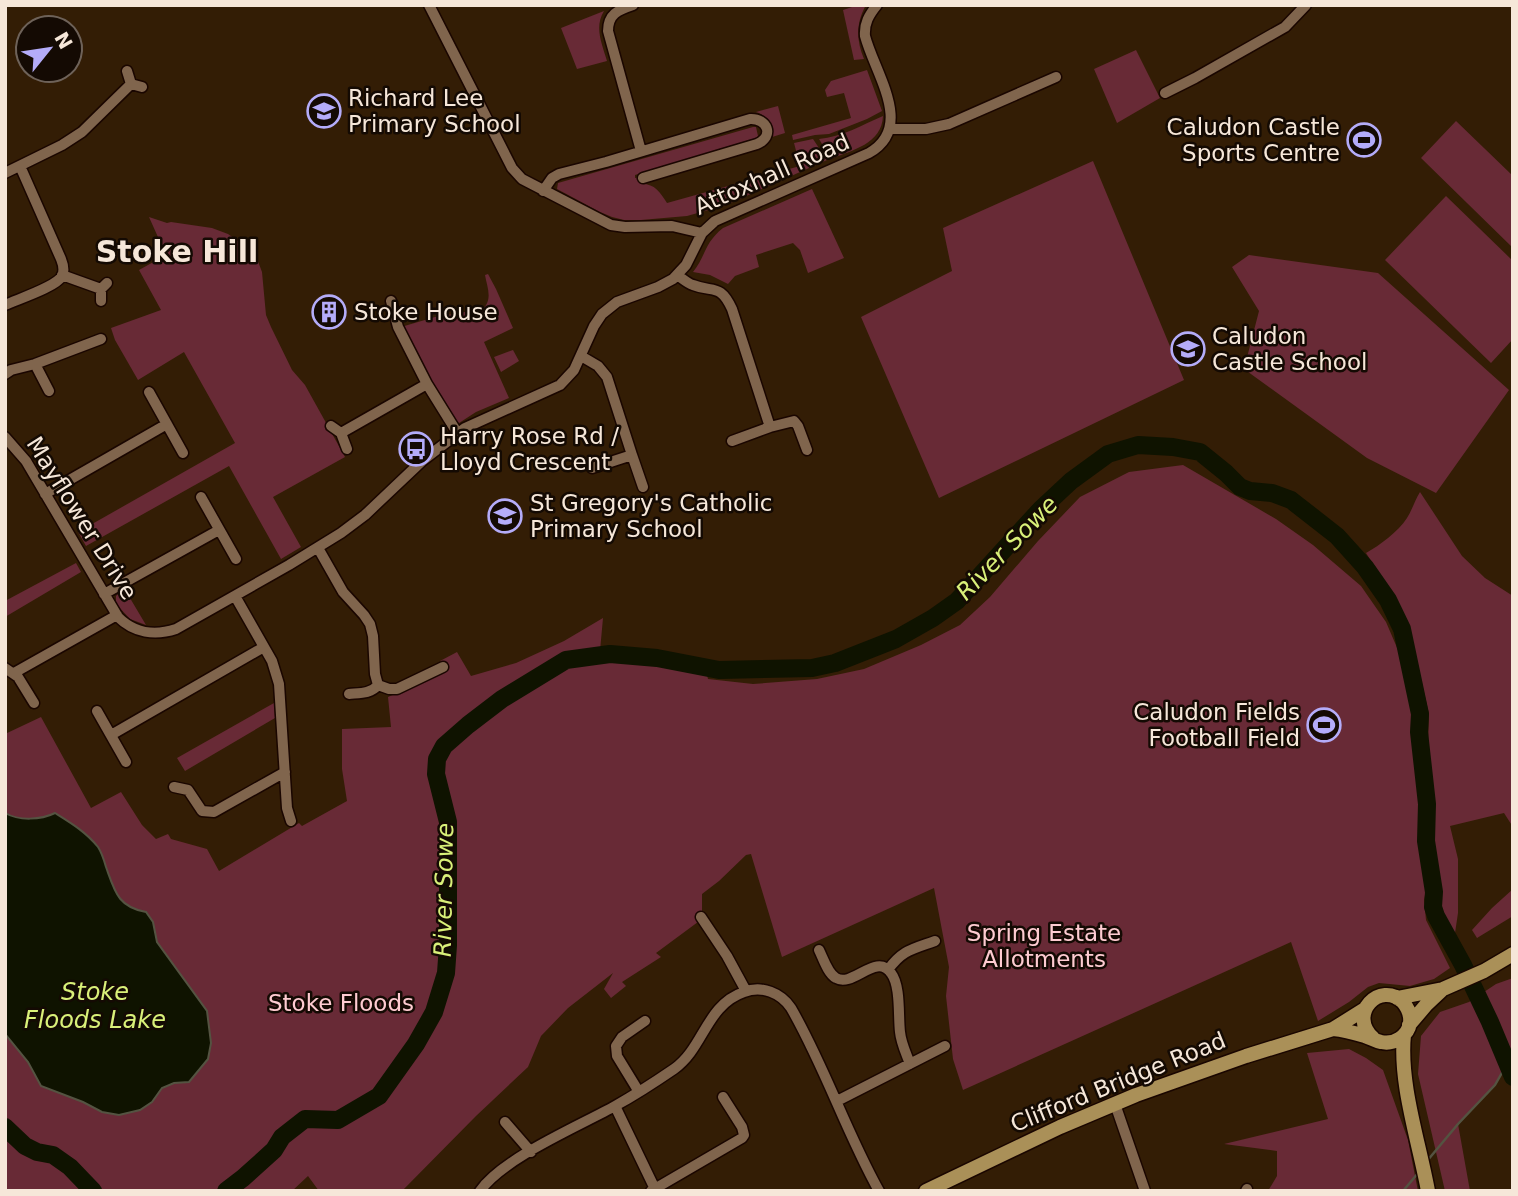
<svg xmlns="http://www.w3.org/2000/svg" width="1518" height="1196" font-family="'DejaVu Sans',sans-serif">
  <style>
    .green { fill: #682a36 }
    .water { fill: #0f1300; stroke: #545341; stroke-width: 2 }
    .lines { fill: none; stroke-linecap: round; stroke-linejoin: round }
    .stream { stroke: #545341; stroke-width: 2.5 }
    .river { stroke: #0f1300; stroke-width: 18 }
    .minor-casing { stroke: #1a0600; stroke-width: 13 }
    .major-casing { stroke: #1a0600; stroke-width: 17 }
    .minor { stroke: #80654d; stroke-width: 10 }
    .major { stroke: #aa9058; stroke-width: 14 }
    .labels { text-anchor: middle; stroke-width: 5; stroke-linejoin: round; paint-order: stroke }
    .poi-label { font-size: 23px; fill: #f6e7d9; stroke: #140a03; text-anchor: start }
    .street-label { font-size: 23px; fill: #f6e7d9; stroke: #140a03 }
    .park-label { font-size: 23px; fill: #fecbd1; stroke: #140a03 }
    .water-label { font-size: 24px; font-style: italic; fill: #d9f079; stroke: #140a03 }
    .district-label { font-size: 30px; font-weight: bold; fill: #f6e7d9; stroke: #140a03 }
  </style>
  <rect width="100%" height="100%" fill="#331d05"/>
  <path class="green" d="M858 5H866C856 23 856 40 864 59L854 60 843 10Z
    M604 11C594 27 602 44 607 61L577 69 561 28Z
    M1136 50 1160 98 1117 123 1094 69Z
    M867 70 882 111 867 119 829 134 815 135 793 140 792 135 851 118 844 93 827 97 825 90 831 81Z
    M778 106 785 133 772 137C773 125 768 116 756 112Z
    M883 116C882 144 852 150 831 159L819 139C842 137 862 125 883 116Z
    M1456 121 1513 176V248L1421 158Z
    M753 127H756L758 136 756 138 635 175V178L640 177 642 184C655 184 660 192 667 203L800 166 794 143 813 139 827 160 726 205 687 216 641 220H624L612 217 600 212 557 189 558 183Z
    M1093 161 1184 380 939 498 861 317 952 271 943 228Z
    M812 189 844 258 808 273 800 250 793 243 756 255 759 267 735 276 728 284 710 275 693 272C706 256 704 243 723 228Z
    M1446 196 1513 261V339L1491 363 1385 260Z
    M149 217 167 223 171 222 212 228 228 234 248 248 256 256 262 272 266 315 271 327 292 370 305 385 345 457 273 497 301 547 281 559 229 466 86 546 78 532 235 443 184 352 138 380 115 340 111 328 161 310 139 270 166 255Z
    M1249 255 1378 273 1509 390 1436 493 1367 458 1244 369 1259 311 1232 267Z
    M488 274 496 289 513 328 484 342 509 398 476 412 459 423 452 420 401 327 435 317 483 309C493 299 487 287 485 275Z
    M513 350 519 361 501 372 494 357Z
    M1183 465 1276 519 1313 545 1361 586 1386 622 1398 650 1407 680 1413 718 1418 765 1420 856 1427 885 1424 900 1426 920 1450 968 1434 979 1410 986 1379 983 1368 987 1349 1002 1318 1021 1291 942 963 1090 953 1059 946 996 949 967 934 888 782 957 751 854 746 855 719 881 702 894V919L656 953 661 957 622 982 626 986 611 998 604 989 613 973 568 1008 541 1036 528 1067 476 1116 402 1191H319L308 1176 292 1191H5V734L41 717 91 808 121 792 142 825 156 839 168 834 171 839 207 849 219 871 299 823 302 826 347 801 342 769V729L391 727 388 697 444 673 440 661 457 652 471 676 516 663 564 641 603 618 599 662C635 656 671 665 706 671L708 679 753 684 817 679 864 669 921 645 960 625 990 597 1038 541 1080 497 1129 472Z
    M1420 492 1462 556 1485 578 1513 596V827L1504 813 1450 826 1458 859V913L1455 933 1450 930 1438 905 1429 830 1428 744 1429 714 1416 657 1400 606 1366 553C1380 545 1398 532 1407 518 1412 510 1415 500 1420 492Z
    M76 563 81 572 5 617V601Z
    M124 588 146 625 130 619 116 604V596Z
    M274 703 275 718 185 771 177 758Z
    M1513 889V916L1477 938 1472 930 1492 908Z
    M1513 978V1076L1507 1065 1495 1085 1458 1124 1470 1191H1445L1418 1074 1421 1036 1440 1012 1469 1002 1496 984Z
    M1349 1049 1366 1058 1383 1070 1408 1140 1418 1191H1268L1277 1176V1151L1224 1144 1328 1119 1307 1053Z"/>
  <path class="water" d="M5 813C19 821 41 820 55 813 71 823 86 832 98 847 102 853 104 860 106 867 115 892 118 907 146 912L153 922 157 942 207 1011 211 1043 208 1059 189 1082 174 1083 162 1088 152 1102 140 1110 119 1115 102 1112 83 1102 41 1086 28 1062 5 1034Z"/>
  <g class="lines">
    <path class="stream" d="M1427 1161 1458 1124 1495 1085 1507 1064
      M1403 1191 1419 1172"/>
    <path class="river" d="M5 1127 25 1146 37 1152 53 1155 70 1167 93 1191
      M226 1191 243 1178 274 1150 282 1137 305 1119 338 1120 379 1096 416 1044 434 1012 446 973 448 945V822L436 774 437 759 444 746 468 725 502 699 566 660 610 654 657 658 719 670 812 668 835 663 896 639 933 618 957 601 1041 509 1071 481 1108 454 1138 445 1173 447 1200 452 1226 473 1240 487 1250 491 1272 493 1291 500 1337 536 1365 567 1388 600 1402 629 1420 714 1419 732 1427 804 1426 841 1434 892 1433 907 1436 916 1463 965 1490 1022 1513 1077"/>
    <defs>
      <path id="minor" d="M429 5 512 168 522 179 611 225 625 227 672 226 702 233
        M633 5C618 10 608 14 608 31L641 151
        M127 71 131 84 142 87
        M1165 93 1195 78 1285 27 1306 5
        M890 129H926L949 124 1056 77
        M5 173 62 145 82 132 131 84
        M543 191 552 178 559 174 606 162 750 119C767 118 775 136 757 144L643 178
        M62 275 101 289
        M677 275C682 278 687 283 693 285 713 293 720 283 732 309L770 427 732 441
        M101 301V289L107 283
        M391 301 398 327 427 384
        M5 305C18 299 56 287 62 276 65 270 63 264 61 259L20 166
        M581 356 598 366 607 377 632 455 592 468
        M35 364 49 391
        M5 374 11 370 35 364 101 339
        M149 392 183 453
        M331 426 341 433 347 449
        M770 427 794 421 798 426 807 450
        M341 433 427 384 458 434
        M5 437 26 461 118 617C134 633 155 636 176 629L289 565 341 533 365 515 422 461 465 428 560 385 574 370 594 326 602 314 617 302 658 287 673 279 686 265 702 233 715 221 869 153C915 127 875 74 865 36 864 23 869 15 877 5
        M632 455 643 487
        M45 494 167 424
        M201 497 236 559
        M318 548 343 592 364 615 370 624 373 636 375 674 378 685C371 694 359 693 349 694
        M104 594 219 530
        M235 596 272 661 279 684 287 808 291 821
        M5 668 18 677 34 703
        M14 673 117 615
        M378 685 389 689H397L443 667
        M97 711 126 762
        M111 735 264 647
        M174 787 188 790 202 811 214 812 285 772
        M701 917 727 956 746 991
        M819 950C823 958 828 974 836 978 853 988 876 952 891 973 901 986 898 1016 900 1032 901 1043 906 1053 910 1064
        M888 970C902 950 913 949 935 941
        M639 1092 617 1056 616 1046 622 1037 645 1021
        M837 1101 945 1046
        M1115 1104 1145 1191
        M615 1106 655 1189
        M505 1122 531 1152
        M480 1191C503 1158 579 1126 615 1106 635 1095 655 1082 674 1069 704 1048 706 1005 744 992 762 985 781 993 791 1008 825 1067 846 1132 879 1191
        M651 1191 742 1138 744 1135 742 1127 723 1097
        M1246 1191 1247 1189"/>
      <path id="major" d="M1397 998 1443 989 1484 971 1513 954
        M1409 1025 1426 1005 1443 989
        M1333 1029C1344 1030 1355 1033 1365 1036 1371 1038 1375 1041 1381 1042 1394 1045 1408 1036 1410 1023 1411 1015 1408 1008 1403 1002 1380 980 1347 1014 1373 1038
        M1404 1035C1399 1083 1419 1142 1428 1191
        M926 1191 1060 1127 1136 1095 1246 1056 1333 1029 1365 1009"/>
    </defs>
    <use href="#minor" class="minor-casing"/>
    <use href="#major" class="major-casing"/>
    <use href="#minor" class="minor"/>
    <use href="#major" class="major"/>
  </g>
  <defs>
    <symbol id="school-ring" viewBox="-11 -11 22 22"><circle r="9.5" fill="#140a03" stroke="#b4acf9" stroke-width="1.5"/><path d="M0-5L7-2L0 1L-7-2ZM-4 1L0 2.5L4 1V4Q0 6-4 4Z" fill="#b4acf9"/></symbol>
    <symbol id="stadium-ring" viewBox="-11 -11 22 22"><circle r="9.5" fill="#140a03" stroke="#b4acf9" stroke-width="1.5"/><path d="M0-5a6.5 5 0 1 0 0 10a6.5 5 0 1 0 0-10ZM-3.5-1.8h7v3.6h-7Z" fill="#b4acf9"/></symbol>
    <symbol id="building-ring" viewBox="-11 -11 22 22"><circle r="9.5" fill="#140a03" stroke="#b4acf9" stroke-width="1.5"/><path d="M-4-6H4V6H1V3H-1V6H-4ZM-2.5-4.3h1.7v1.8h-1.7ZM.8-4.3h1.7v1.8H.8ZM-2.5-1h1.7V.8h-1.7ZM.8-1h1.7V.8H.8Z" fill="#b4acf9"/></symbol>
    <symbol id="bus-ring" viewBox="-11 -11 22 22"><circle r="9.5" fill="#140a03" stroke="#b4acf9" stroke-width="1.5"/><path d="M-5-6H5V4H4V6H2V4H-2V6H-4V4H-5ZM-3.5-4V0h7V-4ZM-3.5 1.2v1.5H-2V1.2ZM2 1.2v1.5H3.5V1.2Z" fill="#b4acf9"/></symbol>
  </defs>
  <g fill-rule="evenodd">
    <use href="#school-ring" x="305" y="92" width="38" height="38"/>
    <use href="#stadium-ring" x="1345" y="121" width="38" height="38"/>
    <use href="#building-ring" x="310" y="293" width="38" height="38"/>
    <use href="#school-ring" x="1169" y="330" width="38" height="38"/>
    <use href="#bus-ring" x="397" y="430" width="38" height="38"/>
    <use href="#school-ring" x="486" y="497" width="38" height="38"/>
    <use href="#stadium-ring" x="1305" y="706" width="38" height="38"/>
  </g>
  <g class="labels">
    <g class="poi-label">
      <text x="348" y="106">Richard Lee<tspan x="348" dy="26">Primary School</tspan></text>
      <text x="1340" y="135" text-anchor="end">Caludon Castle<tspan x="1340" dy="26">Sports Centre</tspan></text>
      <text x="354" y="320">Stoke House</text>
      <text x="1212" y="344">Caludon<tspan x="1212" dy="26">Castle School</tspan></text>
      <text x="440" y="444">Harry Rose Rd /<tspan x="440" dy="26">Lloyd Crescent</tspan></text>
      <text x="530" y="511">St Gregory's Catholic<tspan x="530" dy="26">Primary School</tspan></text>
      <text x="1300" y="720" text-anchor="end">Caludon Fields<tspan x="1300" dy="26">Football Field</tspan></text>
    </g>
    <g class="street-label">
      <text transform="translate(772 174) rotate(-24)" y="8">Attoxhall Road</text>
      <text transform="translate(82 518) rotate(58)" y="8">Mayflower Drive</text>
      <text transform="translate(1118 1082) rotate(-22)" y="8">Clifford Bridge Road</text>
    </g>
    <g class="park-label">
      <text x="1044" y="941">Spring Estate<tspan x="1044" dy="26">Allotments</tspan></text>
      <text x="341" y="1011">Stoke Floods</text>
    </g>
    <g class="water-label">
      <text transform="translate(1007 548) rotate(-46)" y="8">River Sowe</text>
      <text transform="translate(444 890) rotate(-89)" y="8">River Sowe</text>
      <text x="95" y="1000">Stoke<tspan x="95" dy="28">Floods Lake</tspan></text>
    </g>
    <g class="district-label">
      <text x="177" y="262">Stoke Hill</text>
    </g>
  </g>
  <rect width="1518" height="1196" fill="none" stroke="#f6e7d9" stroke-width="14"/>
  <g transform="translate(49 49) rotate(60)"><circle r="33" fill="#140a03" stroke="#6e6259" stroke-width="2"/>
  <path d="M0-5L12 26L0 18L-12 26Z" fill="#b4acf9"/>
  <text y="-10" font-size="19" font-weight="bold" text-anchor="middle" fill="#f6e7d9">N</text>
  </g>
</svg>
